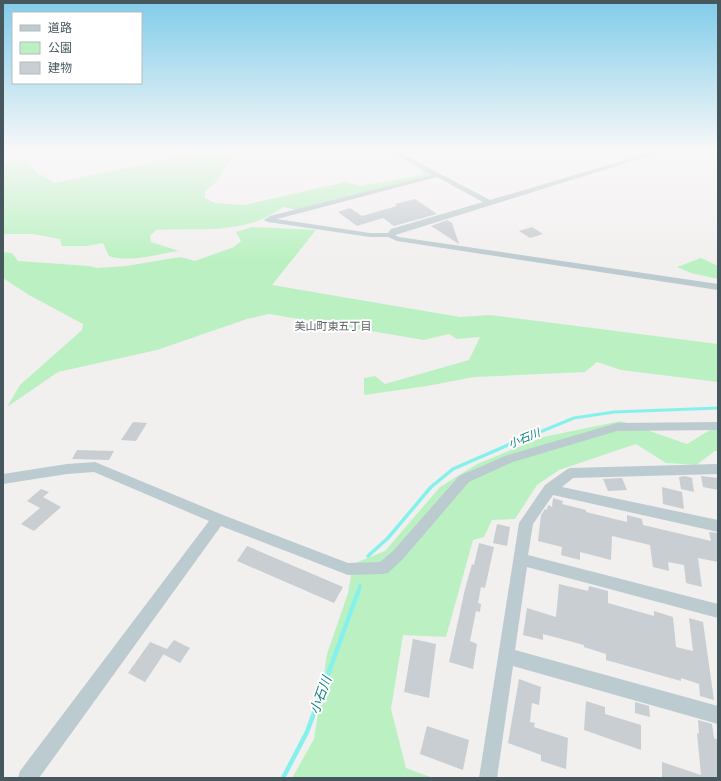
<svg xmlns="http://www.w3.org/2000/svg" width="721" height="781" font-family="'Golos Text','Noto Sans JP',sans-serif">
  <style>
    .green { fill: #bbf1c2 }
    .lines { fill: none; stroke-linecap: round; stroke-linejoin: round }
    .stream-far2 { stroke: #85f1ec; stroke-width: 3 }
    .stream-far1 { stroke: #85f1ec; stroke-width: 3.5 }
    .stream { stroke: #85f1ec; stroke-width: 4.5 }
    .building { fill: #c8ced2 }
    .street { fill: #bccbcf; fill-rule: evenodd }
    .labels { text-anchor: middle; stroke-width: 4; stroke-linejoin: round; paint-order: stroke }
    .neighbourhood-label { font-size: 11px; fill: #5b6164; stroke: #fff }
    .water-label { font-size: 11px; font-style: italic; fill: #08827d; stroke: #fff }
    .near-water-label { font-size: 13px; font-style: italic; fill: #08827d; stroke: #fff }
  </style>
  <rect width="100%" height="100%" fill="#f2efef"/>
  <path class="green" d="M207 151H237L215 183 205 191V198L215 203 244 205 346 182 359 186 423 175 420 169 433 175 296 210 284 207C273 213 263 220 251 223 223 232 185 228 156 230L150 236 151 242 179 251C157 254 129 263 109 256L103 243 86 246H62L60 239 33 234H3V163L28 159V162L36 172 55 183Z
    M252 227 316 230 272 285 460 317 490 315 718 344V382L621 370 597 362 585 372 474 377 427 386 364 395V378L375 376 385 384 469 360 480 337 457 339 449 334 424 340 269 314 247 319 157 350 58 372 7 407 20 385 82 330 83 324 29 295 3 278V252L12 253 18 261 89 266 97 268 126 266 180 257 195 261 234 247 241 241 236 232Z
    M701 258 718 266V279L691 273 677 267Z
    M621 421 687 444 710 430H718V451H715L696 465 666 463 636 444 559 470 537 485 515 519 492 520 484 537 473 540 446 637 403 635 391 709 406 768 433 778H292L314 739 327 654 348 593 353 564 385 551 440 487 477 464 543 437Z"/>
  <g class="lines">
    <path class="stream-far2" d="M513 443 574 418 614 412 718 408"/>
    <path class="stream-far1" d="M368 556 388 538 431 487 453 469 515 442
      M358 593 360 586"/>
    <path class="stream" d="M283 778 307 732 358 592"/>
  </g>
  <path class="building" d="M415 199 437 214 394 226 383 218 357 226 338 212 350 208 362 216 397 206 395 204Z
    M447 220 452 223 459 244 431 226Z
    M532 227 543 234 530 238 519 231Z
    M133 422 147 423 136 441 121 440Z
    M77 450 114 451 109 460 72 459Z
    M685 476 692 478 694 492 681 489 679 477Z
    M701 476 718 478V490L703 487Z
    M622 478 627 490 608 491 603 479Z
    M662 487 682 492 684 509 663 504Z
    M41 489 49 492 43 497 61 507 34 531 21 524 40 508 27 501Z
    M553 498 563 501 562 504 586 510V512L627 522V515L642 519 643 525 711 541 709 532 718 533V562L698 558 702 587 686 583 684 565 668 562 669 571 653 567 650 545 612 536 611 560 580 552V560L561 555 562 547 538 541 541 515 545 509 547 510 548 505 552 507Z
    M497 524 510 527 507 546 493 543Z
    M479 543 494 547 485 588 481 587 478 603 481 604 480 612 476 611 470 641 477 644 473 669 449 662 465 589 472 564 474 565Z
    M247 546 343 587 334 603 237 561Z
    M559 584 588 591 589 586 608 591V603L654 616V611L673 617 676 647 693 651 689 618 703 622 714 700 700 696 699 684 681 678V681L606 660V654L584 647V645L543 634V640L523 635 527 608 556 617Z
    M413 639 436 644 429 698 404 692Z
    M174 640 190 648 180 663 163 654Z
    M150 642 167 649 145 682 128 673Z
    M519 679 541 687 539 705 532 703 530 722 535 723 534 727 568 738 566 769 541 761V755L508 743Z
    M586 701 605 707V714L641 725V750L584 730Z
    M635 702 649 706 650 717 635 713Z
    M698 720 712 724 714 738 718 740V778H662V762L701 775 697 733 699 734Z
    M427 726 469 740 463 770 420 754Z"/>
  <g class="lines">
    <path class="street" d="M390 151H397L490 200 656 151H665L395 235 399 237 718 284V290L397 241 388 237H370L268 222 264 220 270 216 432 175ZM437 177 483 202 391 229 388 233H370L277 219Z
      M718 422V430L617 431 513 462 469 482 403 559 388 573 383 574 348 575 221 526 39 778H18L20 771 209 521 94 472 67 474 3 484V474L67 464 95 462 223 515 348 563 380 562 393 551 459 476 505 456 617 423Z
      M718 464V474L573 478 562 487 718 520V532L553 495 533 524 528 555 718 604V618L527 567 515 650 718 706V724L513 666 497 778H479L519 523 545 485 566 470 570 468Z"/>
  </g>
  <linearGradient id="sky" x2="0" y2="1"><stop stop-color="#80ccea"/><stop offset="0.58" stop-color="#f9f8f8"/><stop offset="1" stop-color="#f9f8f8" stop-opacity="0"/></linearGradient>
  <rect width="721" height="260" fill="url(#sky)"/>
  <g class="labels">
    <g class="neighbourhood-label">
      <text x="333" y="330">美山町東五丁目</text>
    </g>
    <g class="water-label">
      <text transform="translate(524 438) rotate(-22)" y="4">小石川</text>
    </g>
    <g class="near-water-label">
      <text transform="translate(320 695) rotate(-70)" y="5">小石川</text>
    </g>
  </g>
  <rect width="721" height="781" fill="none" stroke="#46585d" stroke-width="8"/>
  <rect x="12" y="12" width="130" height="72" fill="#ffffff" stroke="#b5bcbe"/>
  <rect x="20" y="25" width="20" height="6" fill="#bccbcf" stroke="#b5bcbe"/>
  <text x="48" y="32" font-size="12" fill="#46585d">道路</text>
  <rect x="20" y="42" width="20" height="12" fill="#bbf1c2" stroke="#b5bcbe"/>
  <text x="48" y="52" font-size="12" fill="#46585d">公園</text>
  <rect x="20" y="62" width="20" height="12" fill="#c8ced2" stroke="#b5bcbe"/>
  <text x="48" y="72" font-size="12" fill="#46585d">建物</text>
</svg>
